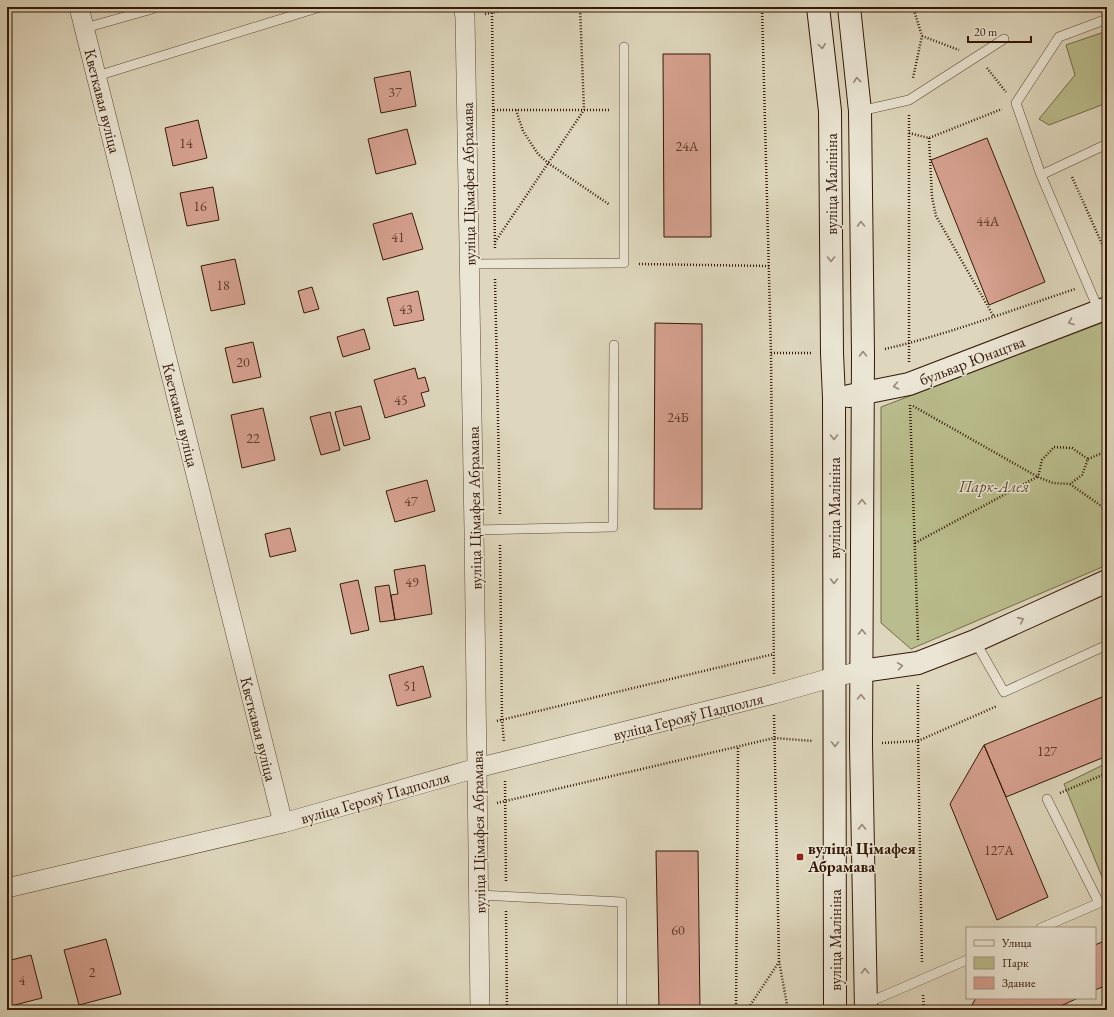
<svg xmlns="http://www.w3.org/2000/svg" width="1114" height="1017" font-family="'EB Garamond',serif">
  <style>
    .green { fill: #b9bc8c; stroke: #776a49 }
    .building { fill: #d6a190; stroke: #351706 }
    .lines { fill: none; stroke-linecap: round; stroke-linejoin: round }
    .lane-casing { stroke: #5f4734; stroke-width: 10 }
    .street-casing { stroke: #5f4734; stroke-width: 20 }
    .secondary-casing { stroke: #351706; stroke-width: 24 }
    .path { stroke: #351706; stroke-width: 2.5; stroke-dasharray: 1 2; stroke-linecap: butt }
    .lane { stroke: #eae5d4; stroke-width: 9 }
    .street { stroke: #eae5d4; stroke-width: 19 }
    .secondary { stroke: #eae5d4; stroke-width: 22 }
    .oneway { stroke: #987 }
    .poi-dot { fill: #8f2418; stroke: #eae5d4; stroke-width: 1.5 }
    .labels { text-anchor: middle; stroke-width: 3; stroke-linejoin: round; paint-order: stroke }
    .number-label { font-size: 14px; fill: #5d3a28 }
    .street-label { font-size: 16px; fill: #351706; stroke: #eae5d4 }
    .park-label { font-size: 16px; font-style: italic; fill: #5d492e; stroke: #eae5d4 }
    .poi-label { font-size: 16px; font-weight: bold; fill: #351706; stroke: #eae5d4; text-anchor: start }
  </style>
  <rect width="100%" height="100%" fill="#ded7bd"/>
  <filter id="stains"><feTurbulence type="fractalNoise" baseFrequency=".005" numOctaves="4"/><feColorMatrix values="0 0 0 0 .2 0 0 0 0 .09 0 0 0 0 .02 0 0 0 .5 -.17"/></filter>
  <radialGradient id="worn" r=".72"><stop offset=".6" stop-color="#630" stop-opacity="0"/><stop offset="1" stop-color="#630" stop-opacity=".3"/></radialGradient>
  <path class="green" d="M1107 31V103L1049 125 1039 119 1075 75 1066 45Z
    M1107 321V565L911 649 881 623V407Z
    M1107 763V889L1064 784Z"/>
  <path class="building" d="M663 54H710L711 237H664Z
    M410 71 416 106 381 113 374 78Z
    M198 120 207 158 173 166 165 128Z
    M407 129 416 164 376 174 368 139Z
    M987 138 1045 282 989 305 931 160Z
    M213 187 219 220 187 226 180 193Z
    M412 213 423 249 383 260 373 224Z
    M235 259 245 304 211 311 201 266Z
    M312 287 319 309 304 313 298 291Z
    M418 291 424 320 394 326 387 298Z
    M655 323 702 324V509H654Z
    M364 329 370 349 343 357 337 337Z
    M253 342 261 377 233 383 225 348Z
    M415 368 418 379 425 377 429 391 421 393 425 406 385 418 374 380Z
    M361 406 370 439 344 446 335 412Z
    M263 408 275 460 242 468 231 415Z
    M330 412 340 450 321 455 310 417Z
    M427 480 435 511 395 522 386 491Z
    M290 528 296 551 270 557 265 534Z
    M425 565 432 614 395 620 391 595 398 594 394 570Z
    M358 580 369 630 351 634 340 584Z
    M389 585 395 620 380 622 375 587Z
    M423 666 431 697 397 706 389 675Z
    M1107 695V756L1006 797 984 745Z
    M984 745 1048 897 997 920 950 804Z
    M656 851H698L700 1010H659Z
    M106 939 121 994 79 1005 64 950Z
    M1104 941 1107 949V985L1095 990V945Z
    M31 955 42 998 7 1007V961Z
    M976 998H1078L1052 1010H969Z"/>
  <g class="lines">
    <defs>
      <path id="lane" d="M85 28 152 9 151 7
        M97 76 320 7
        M860 111 909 100 1004 39
        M1041 175 1016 103 1059 37 1107 19
        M469 264 624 263V47
        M1099 311 1041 175 1107 144
        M474 530 613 527 614 345
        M975 641 1004 692 1107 645
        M479 895 622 902V1010
        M1041 928 1099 903 1047 799
        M867 1003 967 960"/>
      <path id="street" d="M79 7 283 823
        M463 7 465 17 474 530 480 1010
        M7 888 283 823 477 768 774 694 834 677 862 671"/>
      <path id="secondary" d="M818 7 830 111 832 353 834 398 835 1010
        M849 7 860 111 863 354 861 744 866 1010
        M849 396 909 384 1107 308
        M862 671 918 663 975 641 1107 581"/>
    </defs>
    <use href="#lane" class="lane-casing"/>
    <use href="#street" class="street-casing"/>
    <use href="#secondary" class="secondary-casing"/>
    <path class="path" d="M762 7 771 353 774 674
      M913 7 922 36 913 78
      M492 13 495 250
      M485 14 520 7
      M922 36 959 50
      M987 68 1006 92
      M494 110H609
      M516 110 523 131 538 154 548 163 610 205
      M909 133 929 138 1002 109
      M929 138 932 197 936 216 994 317
      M1072 177 1107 255
      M495 242 584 110 580 7
      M639 264 769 266
      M495 279 500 516
      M1102 279 1107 276
      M885 349C949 334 1012 310 1075 289
      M771 353H811
      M909 362V115
      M910 405 918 640
      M913 406 1038 477
      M1054 447 1072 448 1088 459 1082 475 1070 484 1053 483 1038 477 1042 460Z
      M1088 459 1107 451
      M1070 484 1107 510
      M915 543 1037 477
      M500 545 502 720 504 742
      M918 685V741L922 964
      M774 715 779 961 788 1010
      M497 721 774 654
      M882 743 918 741 997 706
      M505 781 506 882
      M1060 793 1107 773
      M497 803 774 738 813 741
      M506 911 507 1010
      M923 995 924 1010
      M736 1010 738 747
      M747 1010 779 962"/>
    <use href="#lane" class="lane"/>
    <use href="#street" class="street"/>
    <use href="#secondary" class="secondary"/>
  </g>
  <defs><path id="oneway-chevron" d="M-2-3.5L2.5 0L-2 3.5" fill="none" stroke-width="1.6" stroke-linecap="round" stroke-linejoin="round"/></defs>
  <g class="oneway">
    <use href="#oneway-chevron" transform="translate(822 46) rotate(83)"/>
    <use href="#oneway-chevron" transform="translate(857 80) rotate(-96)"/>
    <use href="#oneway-chevron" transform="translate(861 224) rotate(-91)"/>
    <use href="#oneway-chevron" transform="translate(831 259) rotate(90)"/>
    <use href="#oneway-chevron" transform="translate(1071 322) rotate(159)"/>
    <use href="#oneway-chevron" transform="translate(863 354) rotate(-90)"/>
    <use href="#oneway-chevron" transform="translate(896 386) rotate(169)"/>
    <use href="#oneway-chevron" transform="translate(834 437) rotate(90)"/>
    <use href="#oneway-chevron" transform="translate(862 502) rotate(-90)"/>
    <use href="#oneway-chevron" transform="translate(834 581) rotate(90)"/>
    <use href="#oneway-chevron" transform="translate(1021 620) rotate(-24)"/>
    <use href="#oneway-chevron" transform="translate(862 632) rotate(-90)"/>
    <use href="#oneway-chevron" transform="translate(900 666) rotate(-8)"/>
    <use href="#oneway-chevron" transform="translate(861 697) rotate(-89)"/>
    <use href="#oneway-chevron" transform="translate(835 744) rotate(90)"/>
    <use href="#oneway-chevron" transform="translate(862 827) rotate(-91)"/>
    <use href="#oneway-chevron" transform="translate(865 971) rotate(-91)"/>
  </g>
  <rect class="poi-dot" x="796" y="853" width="8" height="8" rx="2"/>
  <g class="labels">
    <g class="number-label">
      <text x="395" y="97">37</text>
      <text x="186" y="148">14</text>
      <text x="687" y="151">24А</text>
      <text x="200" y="211">16</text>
      <text x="988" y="226">44А</text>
      <text x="398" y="242">41</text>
      <text x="223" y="290">18</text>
      <text x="406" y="314">43</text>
      <text x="243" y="367">20</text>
      <text x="401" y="405">45</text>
      <text x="678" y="422">24Б</text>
      <text x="253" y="443">22</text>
      <text x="411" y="506">47</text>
      <text x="412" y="587">49</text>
      <text x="410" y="691">51</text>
      <text x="1047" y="756">127</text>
      <text x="999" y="855">127А</text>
      <text x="678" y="935">60</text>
      <text x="92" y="977">2</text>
      <text x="22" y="985">4</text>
    </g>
    <g class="street-label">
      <text transform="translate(103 101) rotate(76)" y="6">Кветкавая вуліца</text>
      <text transform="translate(468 184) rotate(-91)" y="6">вуліца Цімафея Абрамава</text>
      <text transform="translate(831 184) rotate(-90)" y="6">вуліца Малініна</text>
      <text transform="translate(972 360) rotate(-21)" y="6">бульвар Юнацтва</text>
      <text transform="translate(181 415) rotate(76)" y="6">Кветкавая вуліца</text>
      <text transform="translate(474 508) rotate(-91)" y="6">вуліца Цімафея Абрамава</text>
      <text transform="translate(834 508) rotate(-90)" y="6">вуліца Малініна</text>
      <text transform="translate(688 716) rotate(-14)" y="6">вуліца Герояў Падполля</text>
      <text transform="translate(259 729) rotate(76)" y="6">Кветкавая вуліца</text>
      <text transform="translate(375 797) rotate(-16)" y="6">вуліца Герояў Падполля</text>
      <text transform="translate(478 832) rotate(-91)" y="6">вуліца Цімафея Абрамава</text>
      <text transform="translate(835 940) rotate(-90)" y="6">вуліца Малініна</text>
    </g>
    <g class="park-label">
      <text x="994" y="492">Парк-Алея</text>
    </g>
    <g class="poi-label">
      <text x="808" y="854">вуліца Цімафея<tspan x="808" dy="18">Абрамава</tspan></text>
    </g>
  </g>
  <rect width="1114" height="1017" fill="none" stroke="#ded7bd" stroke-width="24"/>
  <rect x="8" y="8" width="1098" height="1001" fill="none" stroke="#351706" stroke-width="2"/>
  <rect x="12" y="12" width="1090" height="993" fill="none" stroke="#351706"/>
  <rect x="966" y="927" width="130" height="72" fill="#eae5d4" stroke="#a29382"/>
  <rect x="974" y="940" width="20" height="6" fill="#eae5d4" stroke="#a29382"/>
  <text x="1002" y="947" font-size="12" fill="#351706">Улица</text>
  <rect x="974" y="957" width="20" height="12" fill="#b9bc8c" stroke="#a29382"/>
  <text x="1002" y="967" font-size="12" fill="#351706">Парк</text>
  <rect x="974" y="977" width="20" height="12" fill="#d6a190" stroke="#a29382"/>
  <text x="1002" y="987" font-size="12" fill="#351706">Здание</text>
  <path d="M968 36v6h63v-6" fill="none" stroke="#351706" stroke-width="2"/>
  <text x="974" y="36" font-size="12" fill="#351706" stroke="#eae5d4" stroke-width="3" paint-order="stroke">20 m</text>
  <rect width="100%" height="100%" filter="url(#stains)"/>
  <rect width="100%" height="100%" fill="url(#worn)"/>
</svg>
